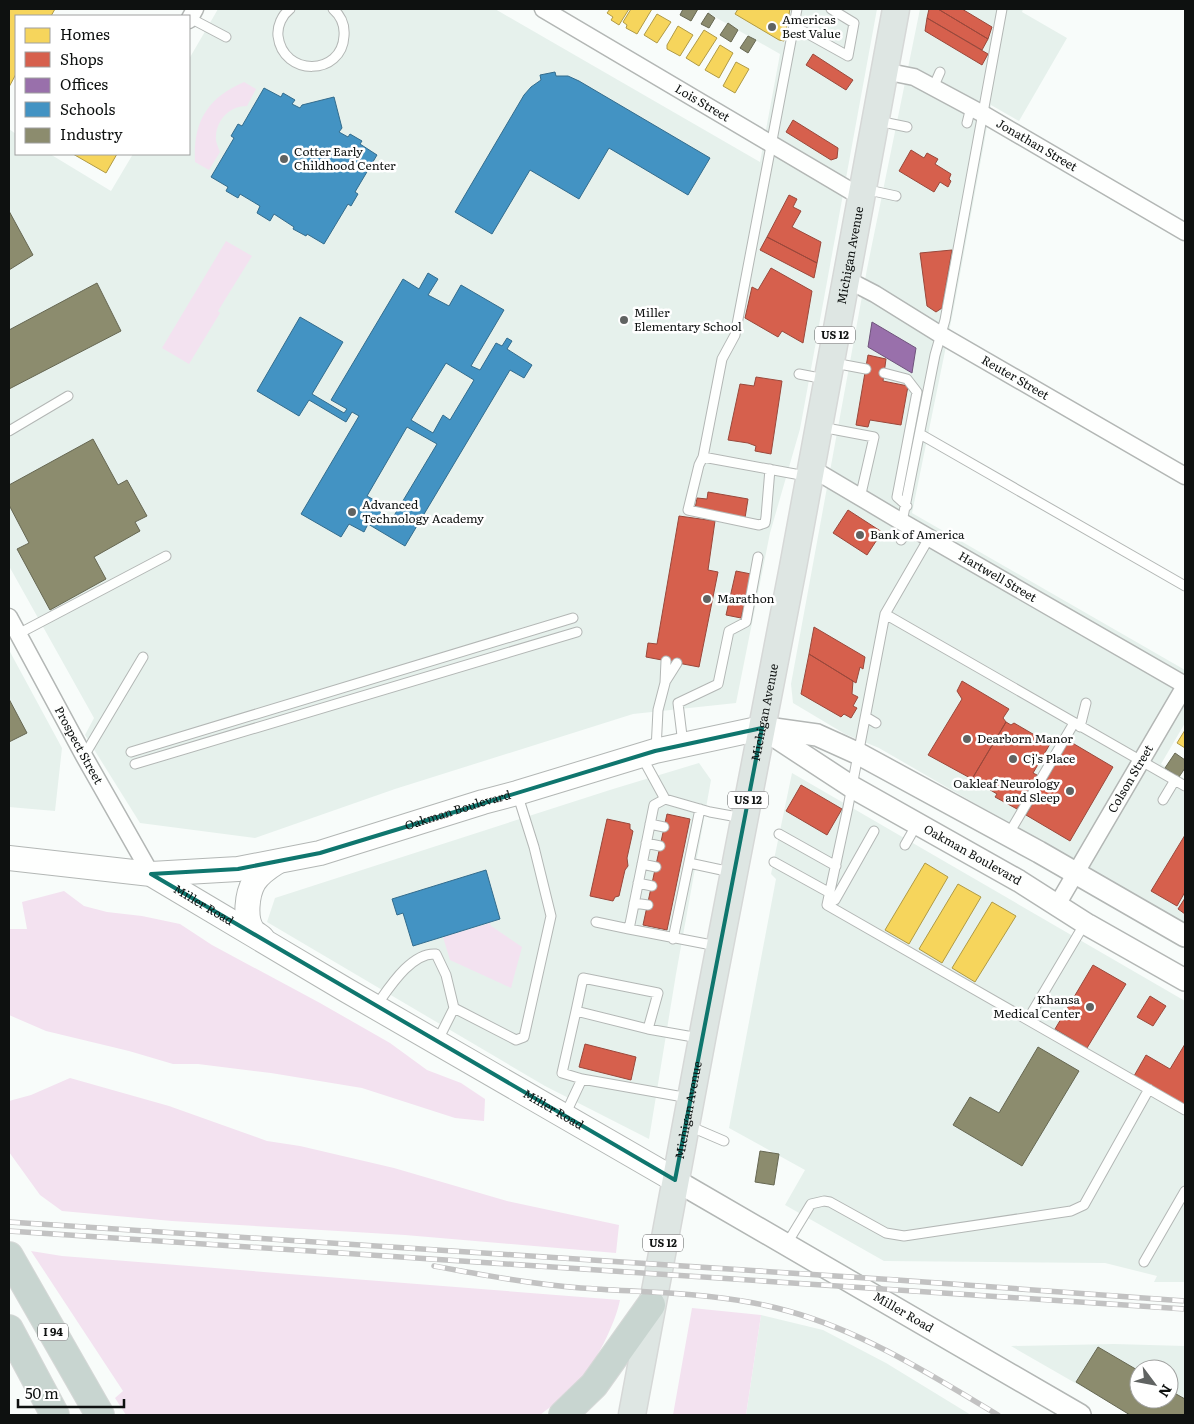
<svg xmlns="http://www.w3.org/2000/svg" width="1194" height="1424" font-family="Literata,serif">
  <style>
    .built { fill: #e6f1ec; fill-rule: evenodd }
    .green { fill: #f3e2f0 }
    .homes { fill: #f6d55c; stroke: #b09a45 }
    .shops { fill: #d6604d; stroke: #9a483b }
    .offices { fill: #9970ab; stroke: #6f547c }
    .schools { fill: #4393c3; stroke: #336c8d; fill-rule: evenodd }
    .industry { fill: #8c8c6e; stroke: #666752 }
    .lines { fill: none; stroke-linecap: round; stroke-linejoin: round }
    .service-casing { stroke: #b3b7b5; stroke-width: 11 }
    .minor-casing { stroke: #b3b7b5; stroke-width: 19 }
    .tertiary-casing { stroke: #b3b7b5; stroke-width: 24 }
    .secondary-casing { stroke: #b3b7b5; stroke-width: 26 }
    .primary-casing { stroke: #d6d8d7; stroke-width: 29 }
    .motorway-casing { stroke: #d6d8d7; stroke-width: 30 }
    .service { stroke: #fefffe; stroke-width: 9 }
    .minor { stroke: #fefffe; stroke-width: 16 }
    .tertiary { stroke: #fefffe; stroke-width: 21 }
    .secondary { stroke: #fefffe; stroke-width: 24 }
    .primary { stroke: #dee6e3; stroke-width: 26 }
    .motorway { stroke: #c8d5d0; stroke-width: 28 }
    .rail-casing { stroke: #c2c2c2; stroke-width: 5.5 }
    .rail { stroke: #fff; stroke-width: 4; stroke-dasharray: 11; stroke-linecap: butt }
    .marked { fill: none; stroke: #0f766e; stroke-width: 4; stroke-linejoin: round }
    .poi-dot { fill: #606362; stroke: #fff; stroke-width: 2 }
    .labels { text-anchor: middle; stroke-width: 5; stroke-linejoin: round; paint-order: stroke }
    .shield { fill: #fff; stroke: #565858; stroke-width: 1 }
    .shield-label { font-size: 11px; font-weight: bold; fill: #0e1110 }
    .poi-label { font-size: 12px; fill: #0e1110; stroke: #fff; text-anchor: start }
    .street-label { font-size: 12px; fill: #0e1110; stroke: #fff }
  </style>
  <rect width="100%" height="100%" fill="#f8fcfa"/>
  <path class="built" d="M218 9H495L760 162 780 54 708 13 710 9H877L800 429 770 533 736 703 633 714 395 789 255 838 140 823 85 735 94 718 9 566V129L16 134V154H50L111 191 133 154H189V59Z
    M920 9H1023L1022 12 1067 38 1019 121 991 105 954 307 912 513 1185 670V723L1161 764 1185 779V925L879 748 845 734 793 703 791 684 867 269Z
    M9 650 62 748 55 811 9 807Z
    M699 763 711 780 676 974 649 1139 545 1086 267 922 275 898 613 789Z
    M792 773 1185 1001V1282H1154L1157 1276 1105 1263 884 1261 785 1205 805 1170 729 1128 776 879 771 874Z
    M761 1315 823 1330 886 1363 971 1415H746Z
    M1114 1344 1185 1346V1415H1131L1011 1346ZM1139 1369H1169V1399H1139Z"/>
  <path class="green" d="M244 82 256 89 247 106C230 106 217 119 216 136 215 141 218 147 220 152L209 170 195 162C193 122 207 98 244 82Z
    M226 241 252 256 218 311 220 313 189 364 162 348Z
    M64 891 84 906 107 912 142 916 180 924 212 945 320 1003 390 1043 427 1070 461 1083 485 1099 484 1121 455 1118 362 1088 271 1073 198 1064H173L129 1051 46 1031 9 1015V929H27L22 902Z
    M490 923 491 926 522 947 511 988 450 960 443 937Z
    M70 1078 169 1106 267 1141 300 1146 394 1168 507 1201 619 1225 616 1253 405 1235 172 1221 62 1211 40 1195 9 1152V1101L31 1095Z
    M31 1251 62 1256 620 1300C615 1325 595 1363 579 1383 569 1395 552 1405 540 1415H126L115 1398 123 1391Z
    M692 1308 761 1315 746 1415H673Z"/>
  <path class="homes" d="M10 9H55L51 16H16V74L9 87V11Z
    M610 9H629L619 25 611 20 613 17 607 13Z
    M631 9H652L637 34 626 28 627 25 623 22Z
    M738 9H790L784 41 779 40 735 14Z
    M657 14 671 22 657 43 644 35Z
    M678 26 693 35 680 56 667 49V45Z
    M704 30 717 38 699 66 686 58Z
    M720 45 733 53 719 78 705 70Z
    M736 62 749 69 735 93 723 86Z
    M73 154H117L106 173Z
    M1185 730V748L1177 743Z
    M925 863 948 877 909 944 885 930Z
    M958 884 981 897 942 963 919 949Z
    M992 902 1016 916 975 982 952 968Z"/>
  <path class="shops" d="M929 9H938L988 39 982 50 927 18Z
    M938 9H962L992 27 988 39Z
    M927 18 988 54 982 65 925 31Z
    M813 54 853 80 846 90 806 65Z
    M793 120 838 148 837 158 831 160 786 132Z
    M911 150 924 158 927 153 938 159 935 164 951 174 949 179 951 181 948 187 940 182 934 192 899 171Z
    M789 195 797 199 793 207 801 211 792 227 821 242 817 263 767 237Z
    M767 237 817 263 814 278 760 250Z
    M952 250 942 308 936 312 927 306 920 253Z
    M771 268 812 291 803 343 782 331 778 337 745 318 752 287 758 290Z
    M868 355 886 359 883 381 908 386 901 425 870 420 868 427 856 425Z
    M756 377 782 381 771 454 755 451 756 446 748 443 728 440 740 384 754 386Z
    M708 492 748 499 745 518 695 509 697 498 707 499Z
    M848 510 882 532 867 555 833 533Z
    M679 516 715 521 708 570 718 572 699 667 646 657 648 643 657 644Z
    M736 571 751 574 741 618 726 615Z
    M814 627 865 657 863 669 860 667 856 683 809 654Z
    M809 654 853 681 852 694 858 697 853 706 857 708 851 718 844 714 841 717 801 694Z
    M962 681 1009 709 1003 718 1006 722 972 779 928 755 962 699 957 691Z
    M1006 722 1011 725 1014 723 1050 744 1033 773 1037 775 1017 809 995 797 997 794 972 779Z
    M1069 741 1113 767 1070 841 1026 815Z
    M801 785 842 809 827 835 786 811Z
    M667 814 690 819 667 930 643 925Z
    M607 819 630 824V829L633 831 627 858 628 866 625 870 619 896 615 897 613 901 590 896Z
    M1185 835V892L1177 906 1151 891Z
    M1185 898V914L1178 909Z
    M1093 965 1126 984 1087 1048 1055 1029Z
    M1150 996 1166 1006 1153 1026 1137 1017Z
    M585 1044 636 1057 631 1080 579 1067Z
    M1185 1044V1106L1134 1076 1146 1055 1170 1069Z"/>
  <path class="offices" d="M872 322 916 348 912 373 868 347Z"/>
  <path class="schools" d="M555 72 556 76H568L579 81 710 158 688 195 609 148 579 199 530 170 492 234 455 212 524 95 531 87 541 80 540 75Z
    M264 88 281 97 283 93 295 100 292 104 300 108 302 105 334 97 342 128 339 132 348 137 350 134 362 141 360 144 377 155 355 192 358 194 351 206 348 204 324 244 307 234 306 236 293 229 294 227 274 214 270 221 257 213 260 206 240 194 238 198 226 191 228 187 211 177 234 138 231 136 238 124 242 126Z
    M428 273 438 279 428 295 449 306 461 285 504 310 471 366 480 370 496 343 502 346 507 338 512 341 507 349 532 365 524 378 510 370 405 546 368 524 364 532 349 524 341 537 301 514 359 416 352 412 346 422 309 400 299 416 257 391 300 317 343 342 312 394 344 413 347 409 331 400 403 279 419 289ZM446 363 474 380 450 420 443 415 433 433 411 420ZM407 427 437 444 392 519 371 506 374 500 367 496Z
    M486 870 500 919 413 946 403 913 397 915 392 899Z"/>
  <path class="industry" d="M683 9H698L691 21 680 15Z
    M708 13 715 18 709 28 701 24Z
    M728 23 738 30 731 42 720 35Z
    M748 36 756 40 748 53 740 48Z
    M9 211 33 255 9 270Z
    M97 283 121 331 9 389V330Z
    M93 439 118 485 127 480 147 516 135 522 140 531 94 557 106 579 50 610 17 549 29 543 9 505V485Z
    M9 699 27 733 9 742Z
    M1175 753 1185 760V768L1179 777 1165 768Z
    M1038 1047 1079 1071 1022 1166 953 1125 970 1097 999 1113Z
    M760 1151 779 1154 774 1185 755 1182Z
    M1098 1347 1139 1371V1399H1169V1390L1185 1399V1415H1130L1076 1382Z"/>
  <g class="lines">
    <defs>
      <path id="service" d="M290 9C282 15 277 26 278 36 283 77 342 76 344 36 345 25 341 16 333 9
        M190 18 226 37
        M794 26 848 56 854 23 831 9
        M933 88 940 72
        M878 121 907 127
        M967 123 971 107
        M864 189 896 196
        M834 363 866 369
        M884 373 907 379 917 392 897 497 907 506
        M799 374 825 379
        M821 427 874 437 860 498
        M9 431 68 396
        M920 434 1185 586
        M703 457 806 476
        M770 469 766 517 765 523 759 525 688 510 699 465 703 457 722 359 735 335 797 9
        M902 522 935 355 945 320 1002 9
        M929 538 885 614 848 807 827 905 1185 1110
        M901 540 910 527
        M885 614 1185 786
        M18 634 166 556
        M665 682 677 663
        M866 717 876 723
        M1080 727 1086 703
        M683 744 678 703 718 684 729 631 746 622 758 557
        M656 750 658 710 665 683 666 661
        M131 752 573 618
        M84 756 143 657
        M642 757 665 799
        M135 764 577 632
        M1163 800 1175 780
        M650 824 664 827
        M779 834 836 866
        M1008 835 1074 723
        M646 843 660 846
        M905 845 917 824
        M774 862 830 893
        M689 863 731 872
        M642 864 656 867
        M638 883 652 886
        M835 900 874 831
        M634 903 648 905
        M596 922 629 929
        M673 939 700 809
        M717 946 629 929 654 805 665 799 710 812 743 818
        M376 1006C389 988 411 952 436 954L446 975 454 1008 437 1042
        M454 1008 516 1040 524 1037 551 916 534 847 517 793
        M576 1011 583 978 658 993 648 1029
        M1028 1019 1085 923
        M689 1098 582 1079 562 1073 576 1011 648 1029 699 1038
        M565 1115 582 1079
        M689 1126 724 1141
        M786 1245 811 1204 824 1201 830 1202 886 1233 904 1236 1071 1211 1084 1205 1149 1089
        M1144 1262 1185 1191"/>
      <g id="minor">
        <path id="s1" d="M543 9 861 197"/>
        <path d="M189 20 195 9"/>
        <path id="s2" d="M884 71 914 77 983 114 1185 232"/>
        <path id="s3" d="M846 279 875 294 941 335 1185 476"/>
        <path id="s4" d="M811 468 902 522 1185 685"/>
        <path id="s5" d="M9 617 84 756 151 874"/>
        <path id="s6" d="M1057 905 1185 686"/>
      </g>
      <g id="tertiary">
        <path id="s7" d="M762 728 852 787 1019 881 1088 925 1185 980"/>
        <path d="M767 728 817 735 859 754 1039 852 1185 936"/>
        <path id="s8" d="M675 1180 1080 1415"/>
      </g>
      <g id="secondary">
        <path id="s9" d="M9 858 151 874 346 990 675 1180"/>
        <path id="s10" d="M151 874 238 869 320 853 483 802 517 793 655 751 762 728"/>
        <path d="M262 938C260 936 256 934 253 931 244 919 247 894 254 882 259 874 269 867 277 862"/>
      </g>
      <g id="primary">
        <path id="s11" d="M632 1415 705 1023 793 567 896 9"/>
      </g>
      <path id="motorway" d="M9 1256 100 1415
        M9 1329 55 1415
        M563 1415 594 1385 651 1305"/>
    </defs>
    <use href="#service" class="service-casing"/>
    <use href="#minor" class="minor-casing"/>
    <use href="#tertiary" class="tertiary-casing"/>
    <use href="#secondary" class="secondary-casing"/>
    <use href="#primary" class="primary-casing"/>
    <use href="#motorway" class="motorway-casing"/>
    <use href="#service" class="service"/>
    <use href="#minor" class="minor"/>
    <use href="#tertiary" class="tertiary"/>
    <use href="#secondary" class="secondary"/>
    <use href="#primary" class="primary"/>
    <use href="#motorway" class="motorway"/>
    <defs>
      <path id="rail" d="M9 1222 897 1280 1185 1301
        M9 1231 1185 1309
        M434 1266C483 1275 531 1284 581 1288 650 1293 721 1292 788 1311 864 1332 931 1375 998 1415"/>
    </defs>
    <use href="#rail" class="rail-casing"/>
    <use href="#rail" class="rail"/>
  </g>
  <path class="marked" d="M762 728 675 1180 151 874 238 869 320 853 655 751Z"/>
  <g class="poi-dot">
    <circle cx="772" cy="27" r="5"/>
    <circle cx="284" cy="159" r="5"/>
    <circle cx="624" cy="320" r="5"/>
    <circle cx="352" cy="512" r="5"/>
    <circle cx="860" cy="535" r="5"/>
    <circle cx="707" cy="599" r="5"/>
    <circle cx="967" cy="739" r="5"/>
    <circle cx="1013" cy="759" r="5"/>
    <circle cx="1070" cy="791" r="5"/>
    <circle cx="1090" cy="1007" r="5"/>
  </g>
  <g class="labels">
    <g class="shield">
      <rect x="815" y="326.5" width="40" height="17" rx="4"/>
      <rect x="728" y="791.5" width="40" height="17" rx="4"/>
      <rect x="643" y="1234.5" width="40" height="17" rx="4"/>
      <rect x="38" y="1323.5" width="30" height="17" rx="4"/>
    </g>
    <g class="shield-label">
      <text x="835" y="339">US 12</text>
      <text x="748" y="804">US 12</text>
      <text x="663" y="1247">US 12</text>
      <text x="53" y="1336">I 94</text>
    </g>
    <g class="poi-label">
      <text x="782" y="24">Americas<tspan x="782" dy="14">Best Value</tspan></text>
      <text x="294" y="156">Cotter Early<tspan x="294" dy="14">Childhood Center</tspan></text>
      <text x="634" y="317">Miller<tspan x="634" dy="14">Elementary School</tspan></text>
      <text x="362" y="509">Advanced<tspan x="362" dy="14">Technology Academy</tspan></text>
      <text x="870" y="539">Bank of America</text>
      <text x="717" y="603">Marathon</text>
      <text x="977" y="743">Dearborn Manor</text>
      <text x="1023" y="763">Cj's Place</text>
      <text x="1060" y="788" text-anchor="end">Oakleaf Neurology<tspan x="1060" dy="14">and Sleep</tspan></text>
      <text x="1080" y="1004" text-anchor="end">Khansa<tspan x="1080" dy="14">Medical Center</tspan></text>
    </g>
    <g class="street-label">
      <text dy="4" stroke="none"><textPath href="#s1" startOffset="185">Lois Street</textPath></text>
      <text dy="4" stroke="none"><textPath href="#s2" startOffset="171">Jonathan Street</textPath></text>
      <text dy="4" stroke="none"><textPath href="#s11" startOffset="1180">Michigan Avenue</textPath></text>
      <text dy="4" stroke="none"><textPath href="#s3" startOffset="196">Reuter Street</textPath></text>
      <text dy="4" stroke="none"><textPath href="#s4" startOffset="216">Hartwell Street</textPath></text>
      <text dy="4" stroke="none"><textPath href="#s11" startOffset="715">Michigan Avenue</textPath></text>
      <text dy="4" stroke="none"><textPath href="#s5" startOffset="146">Prospect Street</textPath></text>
      <text dy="4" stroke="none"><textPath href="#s6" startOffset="146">Colson Street</textPath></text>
      <text dy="4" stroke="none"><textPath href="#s10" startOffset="315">Oakman Boulevard</textPath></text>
      <text dy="4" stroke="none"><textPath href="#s7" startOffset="246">Oakman Boulevard</textPath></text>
      <text dy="4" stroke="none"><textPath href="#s9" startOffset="204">Miller Road</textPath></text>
      <text dy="4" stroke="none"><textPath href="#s9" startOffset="609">Miller Road</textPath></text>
      <text dy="4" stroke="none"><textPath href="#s11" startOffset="310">Michigan Avenue</textPath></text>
      <text dy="4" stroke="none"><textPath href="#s8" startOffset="264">Miller Road</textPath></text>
    </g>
  </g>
  <rect width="1194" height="1424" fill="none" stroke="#0e1110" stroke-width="20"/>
  <rect x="15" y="15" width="175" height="140" fill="#ffffff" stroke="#9fa09f"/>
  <rect x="25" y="28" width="25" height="15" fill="#f6d55c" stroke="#9fa09f"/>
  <text x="60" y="40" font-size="15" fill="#0e1110">Homes</text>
  <rect x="25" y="52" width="25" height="15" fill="#d6604d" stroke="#9fa09f"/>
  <text x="60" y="65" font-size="15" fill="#0e1110">Shops</text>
  <rect x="25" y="78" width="25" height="15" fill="#9970ab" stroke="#9fa09f"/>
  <text x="60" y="90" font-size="15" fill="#0e1110">Offices</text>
  <rect x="25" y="102" width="25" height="15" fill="#4393c3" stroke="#9fa09f"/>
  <text x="60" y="115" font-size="15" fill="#0e1110">Schools</text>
  <rect x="25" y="128" width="25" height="15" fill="#8c8c6e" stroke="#9fa09f"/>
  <text x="60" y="140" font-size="15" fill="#0e1110">Industry</text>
  <g transform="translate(1154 1384) rotate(122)"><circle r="24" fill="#ffffff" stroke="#9fa09f"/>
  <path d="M0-4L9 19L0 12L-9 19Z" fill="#606362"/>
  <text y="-8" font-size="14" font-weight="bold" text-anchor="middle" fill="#0e1110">N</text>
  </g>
  <path d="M18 1399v8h106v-8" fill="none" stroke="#0e1110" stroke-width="2.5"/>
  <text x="25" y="1399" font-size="15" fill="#0e1110" stroke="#ffffff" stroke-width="4" paint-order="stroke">50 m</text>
</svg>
